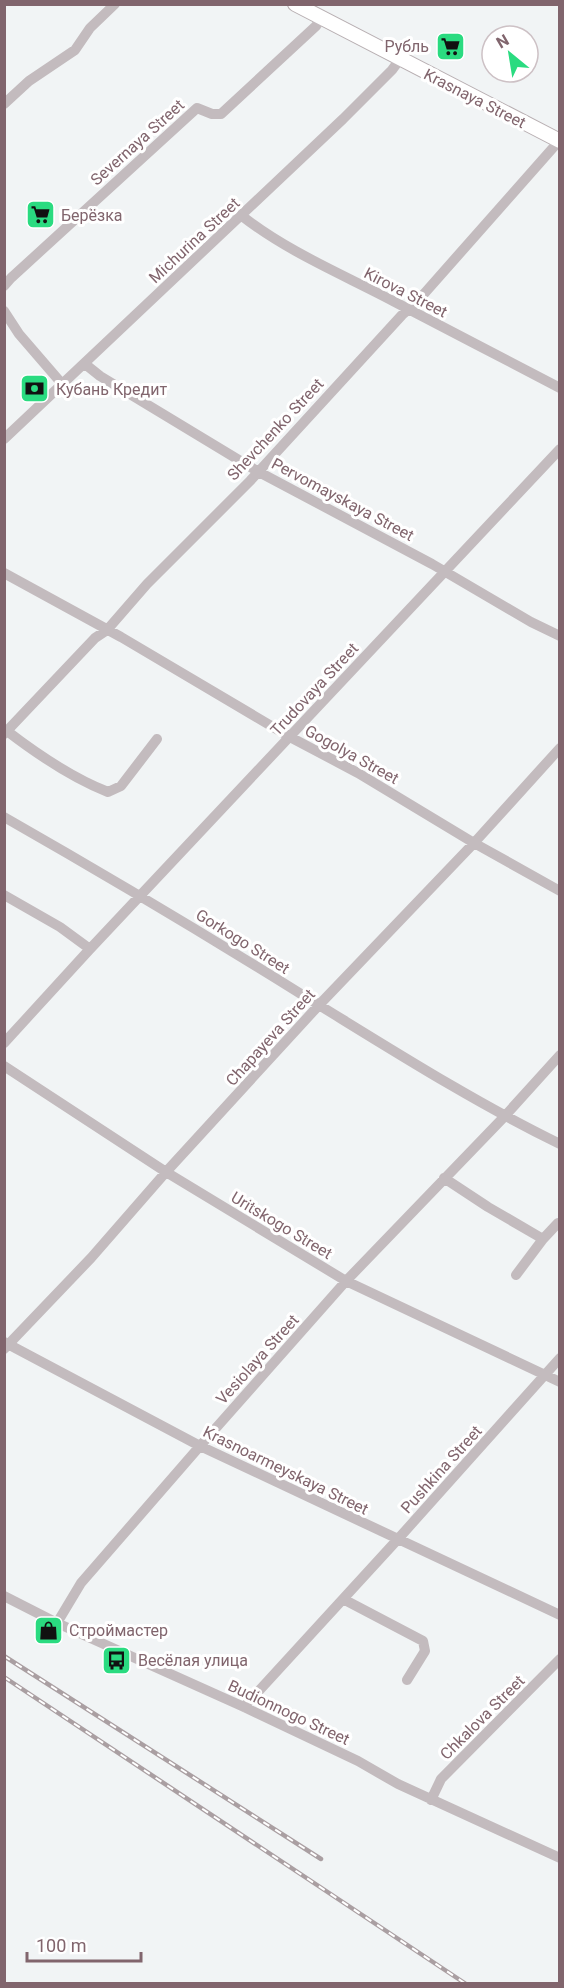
<svg xmlns="http://www.w3.org/2000/svg" width="564" height="1988" font-family="Roboto,sans-serif">
  <style>
    .lines { fill: none; stroke-linecap: round; stroke-linejoin: round }
    .major-casing { stroke: #b8afb2; stroke-width: 16 }
    .minor { stroke: #c3bbbe; stroke-width: 10 }
    .major { stroke: #fff; stroke-width: 14 }
    .rail-casing { stroke: #aa9fa2; stroke-width: 4.5 }
    .rail { stroke: #fff; stroke-width: 2; stroke-dasharray: 7; stroke-linecap: butt }
    .labels { text-anchor: middle; stroke-width: 6; stroke-linejoin: round; paint-order: stroke }
    .poi-label { font-size: 16px; fill: #81656d; stroke: #fff; text-anchor: start }
    .street-label { font-size: 16px; fill: #81656d; stroke: #fff }
  </style>
  <rect width="100%" height="100%" fill="#f1f4f5"/>
  <g class="lines">
    <defs>
      <path id="major" d="M295 4 560 141"/>
    </defs>
    <use href="#major" class="major-casing"/>
    <path class="minor" d="M4 104 29 81 75 50 90 28 115 4
      M242 216C288 252 342 274 393 301 449 330 504 359 560 388
      M4 286 11 278 197 108 212 114H221L316 26 321 18
      M4 311 19 334 63 385
      M85 364 100 376 257 471 432 564 531 622 560 636
      M4 439 343 119 392 70 400 59
      M4 573 121 637 290 737 358 773 474 843 560 891
      M7 731C37 754 72 778 108 792L121 786 157 739
      M4 734 95 638 107 630 147 584 250 481 402 315 415 304 559 141
      M4 817C104 874 203 933 301 994 386 1046 470 1100 560 1144
      M4 895 60 927 90 949
      M4 1043 90 949 560 449
      M4 1066 166 1172 346 1281 560 1382
      M444 1178 488 1207 543 1239
      M516 1275 543 1239 558 1223
      M4 1342 200 1446 560 1615
      M4 1349 91 1258 166 1172 319 1005 474 843 560 748
      M4 1596 57 1623 244 1707 358 1761 398 1784 560 1858
      M343 1599 423 1641 425 1651 407 1680
      M57 1623 81 1583 200 1446 346 1281 504 1117 560 1055
      M244 1707 398 1539 560 1358
      M431 1800 441 1779 560 1659"/>
    <use href="#major" class="major"/>
    <defs>
      <path id="rail" d="M4 1656 321 1859
        M4 1677 466 1984"/>
    </defs>
    <use href="#rail" class="rail-casing"/>
    <use href="#rail" class="rail"/>
  </g>
  <defs>
    <symbol id="supermarket-square" viewBox="-11 -11 22 22"><rect x="-9" y="-9" width="18" height="18" rx="4" fill="#2adb80" stroke="#fff"/><path d="M-6-5.5h2.5l.6 2H6L4.5 2H-2.5L-4.4-4H-6ZM-1.5 3.2a1.3 1.3 0 1 0 .1 0ZM3 3.2a1.3 1.3 0 1 0 .1 0Z" fill="#111"/></symbol>
    <symbol id="bank-square" viewBox="-11 -11 22 22"><rect x="-9" y="-9" width="18" height="18" rx="4" fill="#2adb80" stroke="#fff"/><path d="M-6-4H6V4H-6ZM0-2.3a2.3 2.3 0 1 0 0 4.6a2.3 2.3 0 1 0 0-4.6Z" fill="#111"/></symbol>
    <symbol id="shop-square" viewBox="-11 -11 22 22"><rect x="-9" y="-9" width="18" height="18" rx="4" fill="#2adb80" stroke="#fff"/><path d="M-5-2.5h2.3a2.7 3.5 0 0 1 5.4 0H5L5.5 6h-11ZM-1.5-2.5h3a1.5 2.3 0 0 0-3 0Z" fill="#111"/></symbol>
    <symbol id="bus-square" viewBox="-11 -11 22 22"><rect x="-9" y="-9" width="18" height="18" rx="4" fill="#2adb80" stroke="#fff"/><path d="M-5-6H5V4H4V6H2V4H-2V6H-4V4H-5ZM-3.5-4V0h7V-4ZM-3.5 1.2v1.5H-2V1.2ZM2 1.2v1.5H3.5V1.2Z" fill="#111"/></symbol>
  </defs>
  <g fill-rule="evenodd">
    <use href="#supermarket-square" x="434" y="30" width="33" height="33"/>
    <use href="#supermarket-square" x="24" y="198" width="33" height="33"/>
    <use href="#bank-square" x="18" y="372" width="33" height="33"/>
    <use href="#shop-square" x="32" y="1614" width="33" height="33"/>
    <use href="#bus-square" x="100" y="1644" width="33" height="33"/>
  </g>
  <g class="labels">
    <g class="poi-label">
      <text x="429" y="52" text-anchor="end">Рубль</text>
      <text x="61" y="221">Берёзка</text>
      <text x="56" y="395">Кубань Кредит</text>
      <text x="69" y="1636">Строймастер</text>
      <text x="138" y="1666">Весёлая улица</text>
    </g>
    <g class="street-label">
      <text transform="translate(475 98) rotate(27)" y="6">Krasnaya Street</text>
      <text transform="translate(137 142) rotate(-42)" y="6">Severnaya Street</text>
      <text transform="translate(194 240) rotate(-43)" y="6">Michurina Street</text>
      <text transform="translate(406 292) rotate(27)" y="6">Kirova Street</text>
      <text transform="translate(275 429) rotate(-47)" y="6">Shevchenko Street</text>
      <text transform="translate(343 499) rotate(28)" y="6">Pervomayskaya Street</text>
      <text transform="translate(314 689) rotate(-47)" y="6">Trudovaya Street</text>
      <text transform="translate(352 754) rotate(29)" y="6">Gogolya Street</text>
      <text transform="translate(243 941) rotate(32)" y="6">Gorkogo Street</text>
      <text transform="translate(270 1037) rotate(-48)" y="6">Chapayeva Street</text>
      <text transform="translate(282 1225) rotate(31)" y="6">Uritskogo Street</text>
      <text transform="translate(257 1359) rotate(-48)" y="6">Vesiolaya Street</text>
      <text transform="translate(441 1469) rotate(-48)" y="6">Pushkina Street</text>
      <text transform="translate(286 1470) rotate(26)" y="6">Krasnoarmeyskaya Street</text>
      <text transform="translate(289 1712) rotate(25)" y="6">Budionnogo Street</text>
      <text transform="translate(482 1717) rotate(-45)" y="6">Chkalova Street</text>
    </g>
  </g>
  <rect width="564" height="1988" fill="none" stroke="#81656d" stroke-width="12"/>
  <g transform="translate(510 54) rotate(330)"><circle r="28" fill="#ffffff" stroke="#cdc1c5" stroke-width="1.5"/>
  <path d="M0-4.5L10 22L0 15L-10 22Z" fill="#2adb80"/>
  <text y="-9" font-size="16" font-weight="bold" text-anchor="middle" fill="#81656d">N</text>
  </g>
  <path d="M27 1952v9h114v-9" fill="none" stroke="#81656d" stroke-width="3"/>
  <text x="36" y="1952" font-size="18" fill="#81656d" stroke="#ffffff" stroke-width="4.5" paint-order="stroke">100 m</text>
</svg>
